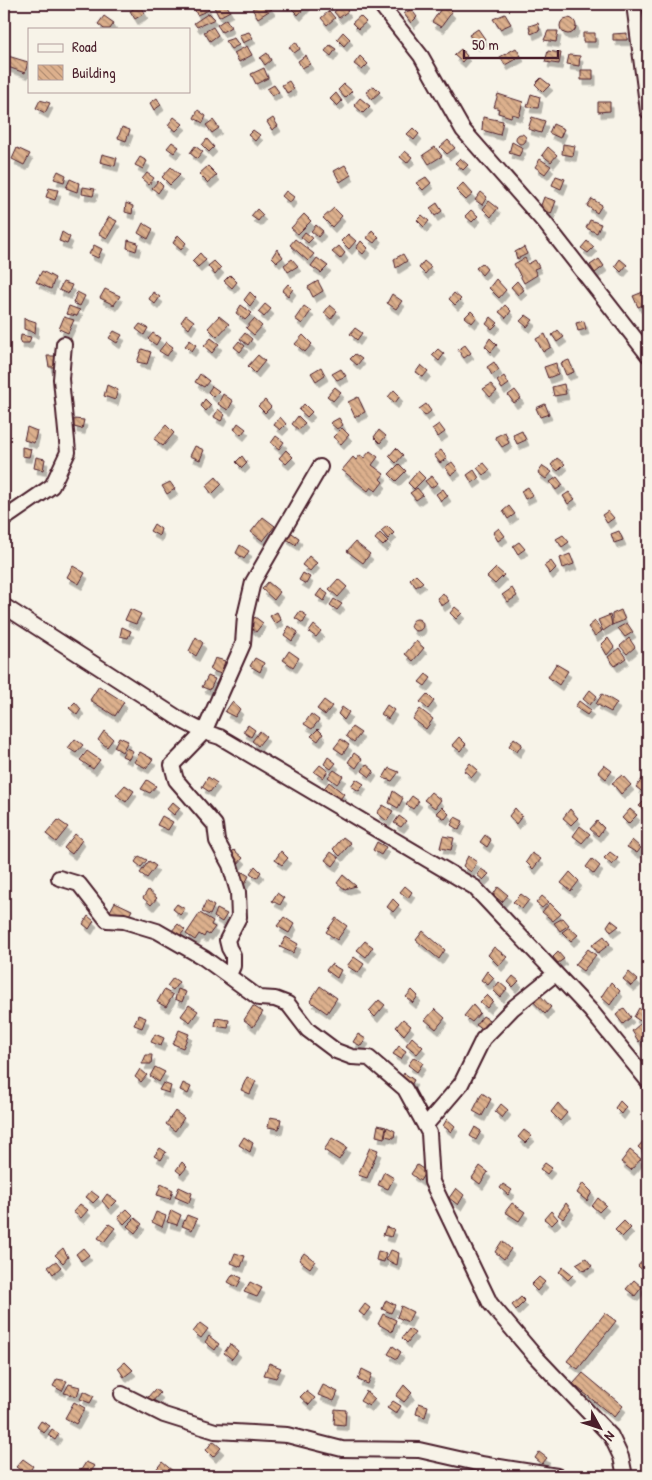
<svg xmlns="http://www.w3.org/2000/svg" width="652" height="1480" font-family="'Patrick Hand',sans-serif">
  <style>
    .building { fill: url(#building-back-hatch); stroke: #4a1f2b; filter: url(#shadow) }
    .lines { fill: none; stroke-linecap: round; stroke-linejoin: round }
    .street-casing { stroke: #4a1f2b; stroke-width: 18 }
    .street { stroke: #f7f3e8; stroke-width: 14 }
  </style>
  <defs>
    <pattern id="building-back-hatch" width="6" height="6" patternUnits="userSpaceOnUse" patternTransform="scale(1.25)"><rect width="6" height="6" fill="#dcb08d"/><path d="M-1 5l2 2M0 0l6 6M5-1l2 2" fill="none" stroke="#b48f73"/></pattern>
    <filter id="shadow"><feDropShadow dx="3" dy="5.5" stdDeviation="0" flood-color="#0004"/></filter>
  </defs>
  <rect width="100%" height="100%" fill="#f7f3e8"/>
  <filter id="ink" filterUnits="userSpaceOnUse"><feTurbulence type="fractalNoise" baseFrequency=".02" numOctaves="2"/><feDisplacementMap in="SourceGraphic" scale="10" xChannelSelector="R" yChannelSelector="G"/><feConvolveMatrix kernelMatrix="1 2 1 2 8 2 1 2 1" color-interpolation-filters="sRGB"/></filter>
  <g filter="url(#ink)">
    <path class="building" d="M196 4H206L209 10 197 15 193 5Z
      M220 4H226L230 11 219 17 214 7Z
      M261 4H268L272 9 258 18 252 9Z
      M294 4H308L298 15 291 8Z
      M444 4 452 12 441 27 432 22Z
      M140 5 145 13 135 19 130 11Z
      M342 5 348 11 339 18 334 12Z
      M411 9 417 17 411 23 404 14Z
      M329 11 335 18 327 25 321 18Z
      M209 13 215 19 197 27 194 23Z
      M505 14 511 24 500 29 493 19Z
      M104 16 114 23 110 29H104L98 24Z
      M360 16 366 22 358 29 352 23Z
      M560 26a8 8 0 1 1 16 0a8 8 0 1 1-16 0Z
      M226 19 231 27 222 32 217 25Z
      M538 23 540 30 531 34 529 26Z
      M213 27 218 35 210 41 204 32Z
      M478 29 485 39 476 45 469 35Z
      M548 31H558L556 42 544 40Z
      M249 32 253 38 243 43 239 35Z
      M343 32 350 39 344 46 337 39Z
      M583 33H595V42H583Z
      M627 33V40H613V34Z
      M234 38 239 45 231 49 225 41Z
      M296 42 300 49 294 53 289 47Z
      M330 45 336 49 331 56 325 51Z
      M247 46 252 55 239 62 234 53Z
      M516 48 521 56 505 65 500 57Z
      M461 49 467 56 462 62 454 55Z
      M548 51 561 53 559 64 545 62Z
      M267 53 271 60 265 65 260 58Z
      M306 55 310 64 302 68 298 61Z
      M569 55 580 56 579 66 567 64Z
      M8 56 28 62 25 73 5 66Z
      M360 56 368 64 362 70 354 64Z
      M264 68 268 78 256 84 251 74Z
      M581 70H593V80H581Z
      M541 78 550 85 543 92 535 84Z
      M289 81 294 89 287 93 282 85Z
      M344 84 352 91 345 98 338 90Z
      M274 85 279 92 272 96 267 89Z
      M374 86 380 92 372 99 366 92Z
      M336 93 342 101 337 106 330 99Z
      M498 94 523 102 519 116 512 114 511 117 498 113 499 109 494 107Z
      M531 94 540 97 538 108 527 107Z
      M157 98 161 105 154 110 150 103Z
      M360 98 370 106 363 113 354 105Z
      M40 100 50 103 45 113 36 108Z
      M598 102H610V111L598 112Z
      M198 110 206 116 203 123 194 118Z
      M174 117 183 124 176 131 168 125Z
      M483 117 503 121 500 135 482 130Z
      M532 117 545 121 541 133 528 129Z
      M273 118 278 126 272 130 267 122Z
      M213 120 219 128 212 133 206 125Z
      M553 124 564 129 560 138 549 133Z
      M122 127 130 130 126 141 118 138Z
      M413 128 419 134 414 140 407 134Z
      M253 130 260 135 255 141 248 135Z
      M516 139a5 5 0 1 1 10 0a5 5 0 1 1-10 0Z
      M207 139 214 147 209 152 202 145Z
      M448 140 455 148 447 154 440 147Z
      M172 142 179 147 174 153 167 148Z
      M512 142 523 148 519 156 509 153Z
      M563 144 575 146 573 156 562 154Z
      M195 146 203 152 197 159 190 153Z
      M435 147 442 156 429 164 423 155Z
      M548 147 557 155 551 162 542 155Z
      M17 148 30 154 24 165 12 159Z
      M405 151 412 157 407 163 400 157Z
      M102 154 117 158 115 166 100 162Z
      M140 157 147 161 143 169 135 165Z
      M460 158 468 165 463 170 455 163Z
      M540 159 551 166 545 174 535 167Z
      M345 165 351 175 340 182 334 171Z
      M208 166 217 175 208 183 199 174Z
      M171 167 180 175 170 185 162 177Z
      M58 171 66 175 64 182 54 179Z
      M147 173 154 178 149 185 142 179Z
      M556 176 565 179 561 189 552 185Z
      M426 177 431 183 423 190 416 183Z
      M70 179 79 183 77 192 66 188Z
      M158 181 163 186 158 193 152 188Z
      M463 183 473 194 466 200 456 190Z
      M83 187 95 189 93 196 82 194Z
      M49 188 58 190 55 200 46 197Z
      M286 191 294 197 290 203 282 196Z
      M481 192 487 197 482 205 475 200Z
      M544 197 556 201 551 214 540 208Z
      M592 199 602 205 597 213 587 206Z
      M489 201 498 208 491 217 483 209Z
      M126 203 133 206 132 214 125 212Z
      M437 203 442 211 435 216 430 208Z
      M334 208 342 216 332 227 323 218Z
      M257 209 263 215 258 221 251 216Z
      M471 210 478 216 472 222 465 216Z
      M304 214 311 221 298 234 291 228Z
      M422 215 429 221 424 227 417 220Z
      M109 217 117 221 107 238 99 234Z
      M590 220 601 224 597 233 586 228Z
      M143 223 153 229 148 239 138 233Z
      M316 225 323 231 318 237 311 231Z
      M372 230 379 237 374 243 367 238Z
      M62 232 70 237 67 244 59 241Z
      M305 232 313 238 308 243 301 237Z
      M348 234 356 241 349 249 341 241Z
      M178 235 186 243 181 250 173 243Z
      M295 239 314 254 308 261 290 245Z
      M128 240 138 243 136 251 127 248Z
      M361 241 368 248 363 254 356 248Z
      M587 241 594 247 588 253 581 248Z
      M94 245 102 249 98 258 89 254Z
      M339 246 345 253 340 259 332 252Z
      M524 247 527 254 517 259 515 252Z
      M277 249 283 257 277 262 272 257Z
      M200 253 206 260 198 267 192 261Z
      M403 254 407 261 396 268 394 259Z
      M317 258 328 266 321 273 311 266Z
      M525 258 528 264 535 260 539 267 534 269 537 275 524 283 514 264Z
      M292 259 298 266 288 272 284 265Z
      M599 259 604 266 595 273 590 265Z
      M620 259 627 265 621 272 615 266Z
      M214 261 221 268 215 275 208 266Z
      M424 261 431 267 425 274 419 268Z
      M482 263 487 269 482 275 476 268Z
      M42 271 55 278 51 289 36 282Z
      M230 275 237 282 232 288 224 281Z
      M496 279 506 290 499 298 489 288Z
      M318 281 323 291 313 297 308 287Z
      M517 281 524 290 518 295 511 287Z
      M63 282 72 285 68 294 59 290Z
      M288 284 293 289 288 296 282 291Z
      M105 289 120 296 114 305 100 298Z
      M648 290V303L638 307 633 296Z
      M77 292 85 296 80 306 73 303Z
      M153 292 160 297 155 304 149 299Z
      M250 292 256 298 250 306 244 300Z
      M454 293 461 299 455 305 449 299Z
      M392 294 402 301 396 309 387 303Z
      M265 304 271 309 264 317 258 312Z
      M241 305 252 313 245 320 236 313Z
      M330 305 337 311 331 319 324 313Z
      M505 305 511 311 506 318 499 312Z
      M69 306 80 310 77 316 66 314Z
      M304 306 311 311 302 324 295 319Z
      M471 311 477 317 472 323 465 317Z
      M186 315 194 321 189 329 181 322Z
      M526 315 533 320 527 327 520 321Z
      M219 316 229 324 217 337 208 328Z
      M64 317 74 320 68 333 59 329Z
      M491 317 498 323 492 329 486 324Z
      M24 318 36 322 35 333 24 329Z
      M254 319 262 326 254 335 246 328Z
      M584 321 586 329 578 331 576 323Z
      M140 324 148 328 144 335 136 329Z
      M355 328 362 333 357 340 350 334Z
      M558 330 564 337 557 342 552 335Z
      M114 331 122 335 117 343 109 338Z
      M153 333 160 338 156 345 148 339Z
      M245 333 252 339 248 345 240 339Z
      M545 334 551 347 543 352 536 339Z
      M21 335 31 337 29 343H20Z
      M303 335 312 344 305 352 295 344Z
      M211 338 219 344 212 353 204 346Z
      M490 338 497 345 491 352 485 346Z
      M190 340 196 345 192 351 185 346Z
      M239 341 245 346 240 352 234 347Z
      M166 342 173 347 167 356 159 351Z
      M465 345 471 353 464 358 458 350Z
      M142 349 151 352 147 364 137 362Z
      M438 349 444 354 439 361 432 355Z
      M355 354 362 359 357 365 350 359Z
      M258 355 265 361 255 373 248 366Z
      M47 356H58L57 367H49Z
      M569 360 574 372 566 375 561 363Z
      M494 362 499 370 492 375 487 367Z
      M556 363 558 374 548 378 544 367Z
      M421 365 428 371 423 377 416 372Z
      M321 367 325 375 316 381 311 373Z
      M341 369 346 376 337 380 332 374Z
      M200 374 209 381 204 387 195 382Z
      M504 376 509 384 502 389 497 381Z
      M491 384 497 391 490 397 483 389Z
      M564 384 566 394 554 396 552 387Z
      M107 385 118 390 115 400 104 396Z
      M212 386 219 391 213 397 208 392Z
      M335 387 341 392 333 401 327 396Z
      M394 390 400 396 395 403 388 397Z
      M515 390 521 398 514 403 508 395Z
      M223 394 233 401 228 410 218 404Z
      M358 397 365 412 355 417 348 402Z
      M205 399 211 405 206 411 201 406Z
      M265 400 271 407 265 413 258 406Z
      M304 404 312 412 307 417 299 410Z
      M426 404 431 411 425 416 419 409Z
      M545 404 549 414 540 417 536 408Z
      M218 409 225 415 221 421 214 417Z
      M298 416 305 423 299 430 292 424Z
      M280 417 286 424 280 430 274 425Z
      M339 418 343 425 337 429 330 423Z
      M74 419 84 420 82 429 74 427Z
      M238 423 246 429 241 435 234 429Z
      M439 424 445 432 438 437 432 429Z
      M166 425 174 433 163 446 154 439Z
      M27 427 37 431 34 443 24 440Z
      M342 428 349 435 341 444 333 437Z
      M379 430 386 436 380 443 374 437Z
      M522 431 526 440 517 444 513 435Z
      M505 432 509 443 502 447 495 437Z
      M276 436 284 442 279 449 271 443Z
      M195 446 204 450 200 460 190 456Z
      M22 447 31 449 29 457 22 456Z
      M396 448 403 455 396 463 389 456Z
      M286 450 293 457 286 464 279 458Z
      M441 450 447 458 440 463 434 455Z
      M370 451 378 457 372 465 384 474 380 479 383 482 376 491 371 487 368 491 342 470 353 457 356 460 360 455 364 458Z
      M242 456 247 463 242 468 236 462Z
      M36 457 45 459 43 470 34 468Z
      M557 458 565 464 558 471 551 465Z
      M452 462 458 470 451 475 445 467Z
      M484 463 490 470 483 475 477 468Z
      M399 464 406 471 396 481 389 474Z
      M543 466 552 472 546 479 538 473Z
      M474 470 479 478 472 483 467 475Z
      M418 471 425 478 414 489 408 483Z
      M432 476 438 483 431 488 425 481Z
      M216 477 222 484 212 494 206 486Z
      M557 477 563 485 556 490 550 482Z
      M170 482 175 489 167 494 162 486Z
      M528 487 533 495 525 499 521 491Z
      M417 488 423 495 416 500 410 493Z
      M443 489 448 496 441 501 436 494Z
      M569 492 575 499 568 504 563 496Z
      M509 506 515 514 508 519 503 511Z
      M608 511 614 518 607 523 602 515Z
      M263 517 275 526 263 541 251 532Z
      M154 524 161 529 159 536 150 531Z
      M387 526 394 533 388 539 381 531Z
      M499 528 505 536 498 541 493 533Z
      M289 531 299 538 296 545 285 538Z
      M619 531 623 540 614 543 611 534Z
      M380 533 388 541 383 546 375 539Z
      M563 535 569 542 562 547 556 539Z
      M355 542 370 554 363 563 347 551Z
      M519 542 525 549 518 554 513 546Z
      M240 545 249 551 244 559 236 553Z
      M570 554 574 564 563 568 560 558Z
      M309 556 317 563 310 571 302 565Z
      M551 561 556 568 550 574 544 566Z
      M73 566 85 573 79 584 67 577Z
      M496 568 504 575 495 584 487 577Z
      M303 573 310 577 306 584 299 580Z
      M415 574 423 582 416 587 410 579Z
      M338 579 347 587 338 597 329 589Z
      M268 582 280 592 274 600 262 589Z
      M512 588 517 596 508 602 502 595Z
      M321 589 328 594 324 601 316 596Z
      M443 593 449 601 442 606 437 598Z
      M334 599 342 604 337 610 330 605Z
      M455 607 462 613 456 619 450 613Z
      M130 609 141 614 136 624 125 620Z
      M621 610 625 620 612 625V614Z
      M300 611 307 616 303 623 295 618Z
      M277 612 281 620 275 624 270 616Z
      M610 615 612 625 603 631 598 620Z
      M255 617 263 623 256 632 248 626Z
      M411 625a6 6 0 1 1 12 0a6 6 0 1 1-12 0Z
      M595 621 602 631 595 636 588 627Z
      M627 623 633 632 625 637 618 628Z
      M314 625 321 631 316 637 309 632Z
      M289 626 298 632 292 641 284 635Z
      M122 627 131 631 128 638 120 636Z
      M196 637 203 643 196 656 189 651Z
      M608 638 614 647 607 655 601 645Z
      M629 638 635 647 627 654 620 646Z
      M416 641 424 648 413 661 405 654Z
      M619 648 626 658 615 666 608 657Z
      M289 651 299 658 293 667 283 660Z
      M215 658 225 661 221 674 210 670Z
      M255 658 264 663 260 672 250 666Z
      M556 664 568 671 559 685 548 677Z
      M426 674 431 678 425 686 419 682Z
      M208 676 215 679 210 690 202 687Z
      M99 686 124 702 115 716 90 700Z
      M590 690 597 696 590 705 583 699Z
      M427 694 434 701 428 709 420 702Z
      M602 694 617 703 611 712 596 704Z
      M324 700 332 706 325 715 317 709Z
      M579 701 591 710 587 715 575 707Z
      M75 702 81 709 77 715 69 708Z
      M232 702 240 709 235 717 225 712Z
      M387 705 394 710 388 719 381 714Z
      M342 707 349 712 344 720 338 714Z
      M420 709 433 719 426 729 413 719Z
      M311 714 319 720 312 729 304 724Z
      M248 725 255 730 251 737 243 732Z
      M352 727 361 733 354 742 346 736Z
      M318 729 323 734 318 741 311 736Z
      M104 731 113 739 107 747 98 740Z
      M260 731 266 736 258 746 252 741Z
      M119 737 128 741 122 752 114 747Z
      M459 737 466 744 460 751 452 745Z
      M514 738 522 744 517 752 509 746Z
      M75 739 83 745 76 753 68 748Z
      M341 739 349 745 343 754 334 748Z
      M126 748 133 751 129 759 122 756Z
      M87 751 100 760 93 769 80 760Z
      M140 752 153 759 146 768 134 762Z
      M354 753 362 759 356 768 348 762Z
      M328 757 336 763 331 769 324 764Z
      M470 763 478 770 472 777 464 771Z
      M366 764 374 771 370 777 362 771Z
      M320 765 328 771 323 778 314 772Z
      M604 765 612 771 606 779 598 772Z
      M389 768 399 772 392 781 383 778Z
      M334 770 343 776 337 784 328 777Z
      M622 775 631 785 621 794 612 783Z
      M208 777 217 783 210 792 202 787Z
      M643 778 648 784V791L645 794 636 787Z
      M356 779 364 784 359 791 351 786Z
      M147 780 156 786 150 793 141 789Z
      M329 782 344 794 337 803 322 791Z
      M125 785 134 791 126 802 116 795Z
      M393 791 403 798 398 808 389 803Z
      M431 792 441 800 435 808 424 800Z
      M412 796 419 801 413 809 406 804Z
      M646 799 648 801V807L645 811 639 806Z
      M173 802 180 808 174 815 167 809Z
      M383 805 393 811 387 821 377 813Z
      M442 807 449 814 445 819 436 813Z
      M515 808 522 816 516 824 509 816Z
      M570 809 578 818 571 825 563 818Z
      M630 809 637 815 628 824 622 818Z
      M162 816 173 822 168 830 157 825Z
      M399 816 406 821 401 827 394 823Z
      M455 817 463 821 459 830 451 825Z
      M58 820 68 827 56 842 46 834Z
      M597 821 604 828 598 836 590 829Z
      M580 826 590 834 582 843 573 836Z
      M75 834 82 840 72 854 64 848Z
      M485 835 491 840 487 847 480 842Z
      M443 836 454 838 451 850 440 848Z
      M343 837 351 843 340 856 333 849Z
      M632 840 641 848 637 853 627 847Z
      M377 842 386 847 381 855 373 850Z
      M234 850 243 858 237 865 228 857Z
      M281 851 288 858 282 865 275 860Z
      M331 852 339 858 333 866 325 860Z
      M610 852 618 858 612 865 604 858Z
      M532 853 541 859 533 869 526 862Z
      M139 856 147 860 141 867 135 862Z
      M468 856 477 862 471 872 463 866Z
      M592 859 600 866 594 874 586 867Z
      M149 861 156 866 147 878 140 873Z
      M255 866 261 872 257 878 250 873Z
      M481 869 489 874 483 880 477 875Z
      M241 871 249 876 244 885 236 878Z
      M570 872 579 881 571 891 561 883Z
      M343 875 356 886 345 889 337 883Z
      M405 886 412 892 408 898 400 892Z
      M498 887 508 895 502 902 493 895Z
      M148 890 157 898 151 905 143 898Z
      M277 893 284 898 280 905 272 901Z
      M521 894 529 900 522 909 513 902Z
      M542 896 549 902 542 908 536 903Z
      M393 899 399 905 393 912 387 907Z
      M206 901 214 906 210 915 202 912Z
      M115 902 132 910 126 921 109 913Z
      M550 903 561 914 553 921 542 912Z
      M177 904 185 909 180 915 173 909Z
      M217 909 227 914 222 922 214 917Z
      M200 913 213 921 211 925 215 927 209 935 206 933 204 937 199 934 195 940 186 934Z
      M88 916 94 921 89 929 83 924Z
      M284 917 294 924 289 933 277 926Z
      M336 918 347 926 337 940 326 932Z
      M563 918 569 925 560 931 554 923Z
      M611 920 619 926 611 932 607 926Z
      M178 924 185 930 177 939 170 933Z
      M569 927 578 935 571 941 562 932Z
      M423 931 445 950 439 959 416 940Z
      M604 936 610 944 598 953 592 945Z
      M286 937 298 944 293 953 280 947Z
      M365 941 373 947 366 957 357 950Z
      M494 947 507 957 499 966 488 955Z
      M588 949 596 955 583 971 575 965Z
      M558 952 564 959 558 963 553 957Z
      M354 957 364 964 358 973 347 966Z
      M331 964 341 970 337 978 326 970Z
      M487 971 494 978 488 985 481 980Z
      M629 972 638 980 631 986 623 979Z
      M513 976 519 981 513 987 508 982Z
      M173 978 179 982 173 990 167 986Z
      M499 982 507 989 500 997 493 990Z
      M611 982 620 991 610 1005 601 997Z
      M320 986 337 998 327 1013 310 1001Z
      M178 989 186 992 182 1002 175 999Z
      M164 990 173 995 166 1007 157 1002Z
      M412 990 418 996 413 1003 406 997Z
      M537 992 551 1007 545 1014 530 998Z
      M487 995 493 1001 487 1008 480 1002Z
      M379 1000 385 1005 375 1017 369 1011Z
      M189 1005 198 1011 190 1022 181 1016Z
      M473 1005 480 1013 472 1022 464 1016Z
      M253 1006 263 1012 253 1027 244 1020Z
      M624 1008 631 1017 623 1024 616 1015Z
      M639 1008 646 1014 640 1021 634 1017Z
      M435 1009 445 1018 436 1029 425 1020Z
      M138 1015 146 1018 142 1028 134 1025Z
      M483 1016 491 1021 483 1030 476 1025Z
      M216 1018 229 1020 228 1028 215 1026Z
      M403 1019 411 1026 404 1035 396 1027Z
      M640 1024 646 1033 639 1042 632 1031Z
      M179 1030 189 1034 183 1048 173 1044Z
      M155 1034 164 1038 161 1046 151 1042Z
      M358 1034 366 1039 361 1046 353 1042Z
      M412 1037 423 1047 417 1054 406 1045Z
      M399 1046 406 1051 401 1059 393 1054Z
      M146 1055H152L151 1064H142Z
      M414 1057 423 1063 417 1072 408 1065Z
      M155 1067 165 1072 159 1082 150 1076Z
      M140 1069 147 1075 141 1082 135 1077Z
      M404 1073 414 1080 409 1089 399 1082Z
      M247 1077 256 1081 250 1094 241 1090Z
      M163 1083 171 1086 169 1093 159 1090Z
      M183 1083 191 1087 188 1094 180 1090Z
      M482 1093 491 1099 482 1116 473 1111Z
      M620 1101 626 1107 621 1114 615 1108Z
      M558 1103 567 1113 560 1121 551 1112Z
      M501 1104 508 1110 502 1118 495 1112Z
      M175 1111 184 1118 175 1131 166 1124Z
      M270 1117 281 1119 279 1129 268 1127Z
      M447 1119 455 1126 451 1132 443 1126Z
      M378 1125 386 1127 384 1138 376 1136Z
      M387 1127 395 1131 394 1138 385 1136Z
      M475 1127 481 1131 476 1140 470 1136Z
      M524 1130 532 1136 525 1143 518 1137Z
      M244 1137 253 1143 250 1152 239 1145Z
      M332 1138 347 1147 339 1160 324 1150Z
      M646 1138 648 1140 647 1155 638 1147Z
      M370 1147 378 1150 367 1178 358 1175Z
      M160 1148 166 1152 161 1160 154 1156Z
      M630 1150 641 1159 631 1170 621 1162Z
      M182 1162 187 1167 181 1174 176 1170Z
      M545 1163 552 1168 547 1174 540 1169Z
      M417 1165 426 1171 420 1181 411 1174Z
      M480 1166 488 1172 480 1184 472 1178Z
      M384 1172 394 1178 388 1189 378 1185Z
      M583 1183 592 1192 587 1201 577 1193Z
      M161 1184 173 1190 170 1199 157 1195Z
      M503 1184 512 1190 508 1195 500 1188Z
      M179 1187 192 1193 189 1203 175 1197Z
      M456 1188 464 1195 458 1205 449 1198Z
      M91 1191 99 1197 93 1203 86 1197Z
      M107 1194 117 1201 109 1209 102 1201Z
      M598 1198 606 1205 599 1212 592 1206Z
      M512 1203 525 1212 519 1221 505 1212Z
      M566 1203 571 1209 563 1219 558 1215Z
      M80 1204 88 1210 81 1218 73 1212Z
      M127 1209 133 1215 124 1224 118 1217Z
      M171 1210 181 1215 177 1225 167 1222Z
      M551 1211 558 1219 552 1225 544 1219Z
      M156 1212 166 1216 162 1227 152 1222Z
      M187 1215 197 1219 192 1230 182 1226Z
      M135 1218 142 1224 135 1233 127 1226Z
      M624 1221 631 1228 622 1237 615 1230Z
      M109 1224 115 1228 104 1242 98 1238Z
      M386 1227 394 1229 391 1237 383 1235Z
      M502 1241 511 1249 504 1259 495 1252Z
      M63 1248 68 1257 63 1263 55 1255Z
      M83 1248 89 1255 81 1261 76 1254Z
      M391 1250 399 1253 397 1265 386 1260Z
      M378 1251 386 1253 384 1262 376 1260Z
      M235 1253 245 1256 241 1267 231 1263Z
      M304 1253 315 1261 310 1268 299 1260Z
      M648 1254V1275L638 1266Z
      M586 1258 592 1266 584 1271 576 1264Z
      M56 1261 61 1267 53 1274 48 1267Z
      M563 1267 573 1275 568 1280 559 1272Z
      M233 1274 242 1278 237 1287 228 1282Z
      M539 1277 545 1282 537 1291 531 1285Z
      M634 1280 642 1287 635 1296 626 1289Z
      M250 1282 262 1288 257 1297 244 1292Z
      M521 1297 525 1301 516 1310 512 1305Z
      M386 1300 395 1305 391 1313 382 1309Z
      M365 1304 370 1308 364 1316 359 1312Z
      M401 1306 413 1312 408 1322 397 1317Z
      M605 1313 616 1321 578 1369 567 1361Z
      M383 1314 396 1320 392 1332 378 1324Z
      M200 1323 208 1329 201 1338 193 1332Z
      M409 1329 415 1333 407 1343 402 1338Z
      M209 1336 219 1344 215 1350 205 1342Z
      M230 1344 238 1351 232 1359 224 1353Z
      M393 1346 401 1352 397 1359 388 1354Z
      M125 1362 133 1370 124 1377 118 1368Z
      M269 1363 281 1368 276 1378 264 1375Z
      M362 1369 372 1374 368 1384 358 1380Z
      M583 1373 623 1406 614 1417 573 1384Z
      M57 1379 67 1381 62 1391 53 1386Z
      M69 1384 80 1387 77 1396 64 1393Z
      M323 1385 338 1392 334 1401 318 1395Z
      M404 1385 412 1393 404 1402 396 1396Z
      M155 1389 160 1393 152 1402 147 1398Z
      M84 1391 94 1396 90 1403 80 1399Z
      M306 1391 315 1398 309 1405 300 1397Z
      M366 1391 375 1399 369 1406 360 1401Z
      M393 1401 401 1406 396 1414 387 1408Z
      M74 1402 85 1408 76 1424 65 1418Z
      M419 1403 428 1406 425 1417 416 1414Z
      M335 1409 346 1410 345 1425 334 1424Z
      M41 1421 50 1426 44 1433 37 1427Z
      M52 1429 59 1434 55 1440 48 1435Z
      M213 1441 221 1448 213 1457 206 1450Z
      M539 1452 547 1458 542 1464 535 1458Z
      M23 1459 33 1466 27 1475 16 1467Z
      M86 1462 95 1466 88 1475 81 1470Z
      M162 1462 174 1472 171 1476H162L155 1471Z"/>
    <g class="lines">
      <defs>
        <path id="street" d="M380 4 421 56 463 130 545 223 648 355
          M634 4 648 111
          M4 519 52 486 68 452 61 379 64 344
          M4 606 181 720 204 732 220 737 474 887 591 1011 648 1081
          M59 878 79 884 107 920 124 921 157 931 204 958 259 998 275 999 288 1004 308 1030 336 1051 352 1057 369 1058 405 1089 429 1133 432 1182 490 1303 535 1356 611 1436 621 1457 625 1476
          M229 975 233 966V955L229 948 227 940 239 917 238 892 230 865 217 841 215 825 176 780 172 765 204 732 243 644 245 616 253 582 320 467
          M425 1126 461 1084 483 1039 513 1008 555 974
          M122 1394 164 1415 215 1431 287 1435 342 1449 419 1450 481 1464 557 1476"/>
      </defs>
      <use href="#street" class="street-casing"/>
      <use href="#street" class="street"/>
    </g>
  </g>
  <rect width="652" height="1480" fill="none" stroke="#f7f3e8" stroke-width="20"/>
  <rect x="10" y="10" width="632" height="1460" fill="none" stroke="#4a1f2b" stroke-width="2" filter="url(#ink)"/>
  <rect x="28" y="28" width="162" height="65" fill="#f7f3e8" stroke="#b29e9c"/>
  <rect x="38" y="44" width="25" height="8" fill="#f7f3e8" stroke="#b29e9c"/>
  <text x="72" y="52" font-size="15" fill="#4a1f2b">Road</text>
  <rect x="38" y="65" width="25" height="15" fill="url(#building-back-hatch)" stroke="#b29e9c"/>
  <text x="72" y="78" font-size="15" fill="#4a1f2b">Building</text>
  <g transform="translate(600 1428) rotate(130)" stroke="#f7f3e8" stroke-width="4" paint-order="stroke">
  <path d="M0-4L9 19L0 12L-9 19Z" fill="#4a1f2b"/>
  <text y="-8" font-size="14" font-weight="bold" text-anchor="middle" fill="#4a1f2b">N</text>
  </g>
  <path d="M464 50v8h94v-8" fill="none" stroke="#4a1f2b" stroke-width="2.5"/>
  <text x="472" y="50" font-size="15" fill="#4a1f2b" stroke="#f7f3e8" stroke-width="4" paint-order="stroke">50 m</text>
</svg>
